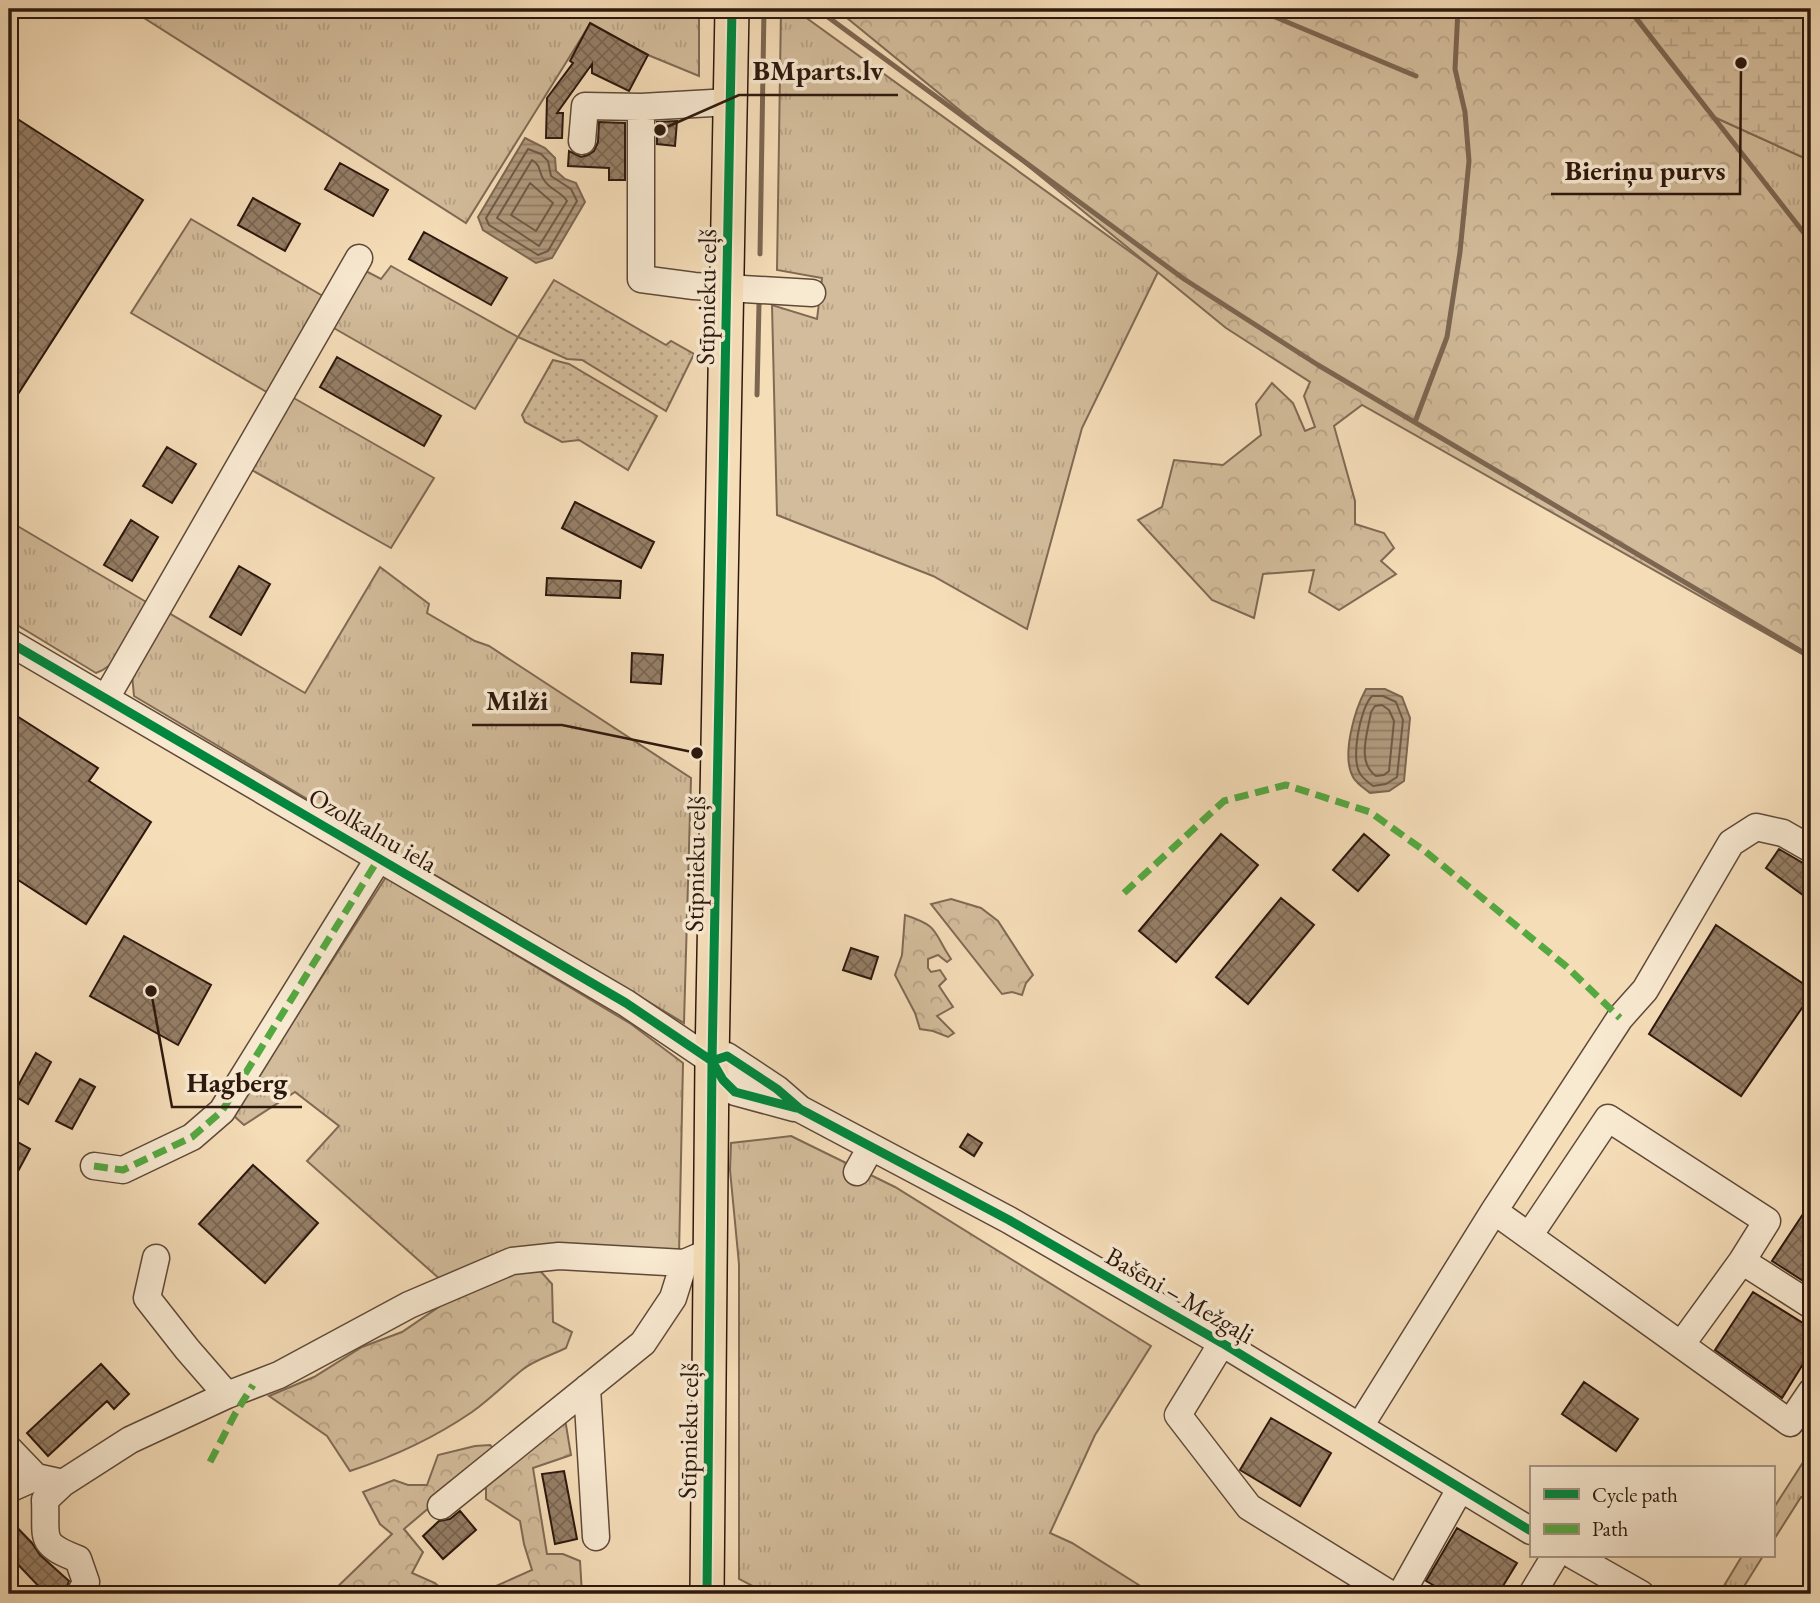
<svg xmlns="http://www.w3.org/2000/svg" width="1820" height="1603" font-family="'EB Garamond',serif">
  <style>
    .grass { fill: url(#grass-tufts); stroke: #806a54; stroke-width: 2 }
    .forest { fill: url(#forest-crowns); stroke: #806a54; stroke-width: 2 }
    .wetland { fill: url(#wetland-marsh); stroke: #806a54; stroke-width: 2 }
    .garden { fill: url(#garden-dots); stroke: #806a54; stroke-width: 2 }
    .water { fill: url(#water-rules); stroke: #7c6651; stroke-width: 2 }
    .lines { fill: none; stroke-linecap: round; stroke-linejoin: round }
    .shore { stroke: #6f5946; stroke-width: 2 }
    .stream { stroke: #7c6651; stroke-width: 5 }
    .building { fill: url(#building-cross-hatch); stroke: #2d180e; stroke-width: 2 }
    .minor-casing { stroke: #5f4938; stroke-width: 29 }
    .major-casing { stroke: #2d180e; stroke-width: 36 }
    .minor { stroke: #f8e9d1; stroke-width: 26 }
    .major { stroke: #f5ddb8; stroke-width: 33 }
    .quiet { stroke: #54a941; stroke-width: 7; stroke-dasharray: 14 7; stroke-linecap: butt }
    .cycleway-casing { stroke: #f8e9d1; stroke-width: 13 }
    .cycleway { stroke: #00873e; stroke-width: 9 }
    .labels { text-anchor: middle; stroke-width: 7; stroke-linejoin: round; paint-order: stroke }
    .street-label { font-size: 26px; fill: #2d180e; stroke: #f8e9d1 }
    .leader { fill: none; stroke: #2d180e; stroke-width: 2.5 }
    .callout-dot { fill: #2d180e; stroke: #f8e9d1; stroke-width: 2.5 }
    .callout-label { font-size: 28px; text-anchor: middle; font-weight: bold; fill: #2d180e; stroke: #f8e9d1; stroke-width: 7; stroke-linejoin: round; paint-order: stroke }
  </style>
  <defs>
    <pattern id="grass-tufts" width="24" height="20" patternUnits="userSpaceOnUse" patternTransform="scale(1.75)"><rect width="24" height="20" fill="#d3bc9b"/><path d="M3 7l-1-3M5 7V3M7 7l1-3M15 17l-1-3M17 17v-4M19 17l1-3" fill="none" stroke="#b5a184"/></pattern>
    <pattern id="forest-crowns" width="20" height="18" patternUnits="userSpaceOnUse" patternTransform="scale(1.75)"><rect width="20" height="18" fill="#d3bc9b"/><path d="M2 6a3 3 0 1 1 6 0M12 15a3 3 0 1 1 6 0" fill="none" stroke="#b5a184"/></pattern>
    <pattern id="wetland-marsh" width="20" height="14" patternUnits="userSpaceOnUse" patternTransform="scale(1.75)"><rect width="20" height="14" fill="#d3bc9b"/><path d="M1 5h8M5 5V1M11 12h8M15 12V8" fill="none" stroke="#b5a184"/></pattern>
    <pattern id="garden-dots" width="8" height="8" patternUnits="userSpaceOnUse" patternTransform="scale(1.75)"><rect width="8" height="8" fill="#d3bc9b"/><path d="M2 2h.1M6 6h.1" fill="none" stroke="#b5a184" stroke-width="1.8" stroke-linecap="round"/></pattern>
    <pattern id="water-rules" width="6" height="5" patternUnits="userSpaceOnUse" patternTransform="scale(1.75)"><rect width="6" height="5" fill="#b19a7e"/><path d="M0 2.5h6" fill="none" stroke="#907d66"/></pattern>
    <pattern id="building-cross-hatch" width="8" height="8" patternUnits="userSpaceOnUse" patternTransform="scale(1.75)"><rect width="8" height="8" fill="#957e66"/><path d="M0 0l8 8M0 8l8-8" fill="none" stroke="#7a6652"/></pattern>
  </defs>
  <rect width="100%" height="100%" fill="#f5ddb8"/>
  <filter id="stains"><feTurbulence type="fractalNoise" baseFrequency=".00286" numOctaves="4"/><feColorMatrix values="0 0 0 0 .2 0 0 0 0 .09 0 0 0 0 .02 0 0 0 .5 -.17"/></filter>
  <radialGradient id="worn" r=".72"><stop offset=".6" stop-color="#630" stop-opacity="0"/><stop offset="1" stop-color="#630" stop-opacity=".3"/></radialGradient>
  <path class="grass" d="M130 9H699V76L648 55 590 24 466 223Z
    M781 9H794L1158 272 1082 428 1027 629 933 576 777 515 772 305 817 319 822 278 777 270Z
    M1714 117 1811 161V242Z
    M191 219 328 299 270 394 131 313Z
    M391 266 518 337 475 409 332 327 366 271 381 279Z
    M292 397 434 478 391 548 250 469Z
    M9 521 148 603C136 625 121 665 96 673L9 620Z
    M380 567 429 604 427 613 475 641 489 646 691 778 684 1023 134 696 132 674 167 612 305 693Z
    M386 877 631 1024 683 1063 679 1255 442 1281 307 1161 339 1126 295 1092 244 1125 233 1115Z
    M791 1136 895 1187 1151 1346 1095 1435 1050 1533 1072 1543 1153 1594H768L739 1579V1264L730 1170 731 1143Z
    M1811 1450V1502L1801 1497 1773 1541V1509Z
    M1742 1556H1763L1743 1588 1755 1594H1719Z"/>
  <path class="forest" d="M836 9H1627L1811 243V659L1362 405 1334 426 1355 501V524L1384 533 1394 548 1381 561 1396 574 1339 610 1309 592 1314 570 1263 574 1254 618 1212 600 1138 520 1162 507 1174 460 1223 465 1261 435 1256 404 1272 383 1293 403 1305 431 1315 427 1304 396 1310 382 1226 328Z
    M951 899 981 908 998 921 1033 975 1026 983 1022 995 1012 992 1002 994 931 904Z
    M905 915C941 927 932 931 951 959L947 962 938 955 928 959V968L931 972 940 970 946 979 939 986 953 1007 937 1016 954 1033 948 1037 933 1031 920 1029 915 1013 895 975 902 955Z
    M533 1263 552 1284 553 1322 572 1332 566 1348C552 1355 534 1360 522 1370 505 1384 490 1399 472 1412 434 1438 393 1457 350 1471L327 1436 269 1396 314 1377 362 1347 402 1332 474 1283Z
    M565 1419 571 1455 533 1468 547 1554H563L580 1561 582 1594H478L532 1570 524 1544 520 1521 486 1499V1482Z
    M490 1445 496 1451 404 1529 423 1552 412 1573 435 1583 447 1594H330L392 1534 380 1524 363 1492 394 1480 408 1485H427L438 1455 475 1446Z"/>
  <path class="wetland" d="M1629 9H1811V161L1714 117Z"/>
  <path class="garden" d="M554 280 666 345 671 341 694 354 666 411 582 360 567 359 518 337Z
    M553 360 569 364 657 416 628 470 579 440 562 442 525 422 522 415Z"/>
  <path class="water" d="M525 138 545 148 555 158 556 171 565 179 576 183 585 202 552 258 536 263 483 230 478 217Z
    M1366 689H1385L1402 697 1410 718 1404 781 1389 791 1370 793C1365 789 1356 783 1353 777 1341 755 1355 709 1366 689Z"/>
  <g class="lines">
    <path class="shore" d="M528 149 541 154 548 161 551 176 571 189 577 201 548 251 538 255 489 225 486 218Z
      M532 160C542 166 538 172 544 180 550 190 562 192 567 201L539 246 497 218Z
      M530 183 553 203 536 231 511 215Z
      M1372 696H1383L1396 702 1403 720 1397 777 1386 784 1373 786C1369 783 1364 779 1361 775 1350 760 1360 708 1372 696Z
      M1382 705 1389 710 1394 721 1389 771 1384 775 1376 776C1356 762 1368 732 1371 712L1375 706Z"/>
    <path class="stream" d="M817 9 1184 279 1318 365 1811 657
      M1256 9 1416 76
      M1629 9 1811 242
      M760 254 764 9
      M757 395 759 304
      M1415 422 1447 337 1460 252 1469 161 1465 112 1455 69 1458 9
      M1811 1067 1809 1073 1811 1077"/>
  </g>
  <path class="building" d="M590 23 648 55 629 91 592 73V64L557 113H563L562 138H546L547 98 573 63 570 61Z
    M16 118 143 200 9 408V129Z
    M677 121 675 146 657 144V122Z
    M599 122 625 123V180H609V168L568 166 569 151 581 157 588 155 594 151 598 142Z
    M340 163 388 190 373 216 325 189Z
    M253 198 300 224 285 251 238 225Z
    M424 232 507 278 491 305 409 259Z
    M337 357 441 416 424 446 320 387Z
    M167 447 196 464 172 503 143 486Z
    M575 502 654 542 641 568 562 528Z
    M131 520 158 537 132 581 104 565Z
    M239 566 270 584 241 635 210 617Z
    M547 578 621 581 620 598 546 595Z
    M632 653 663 655 661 684 631 682Z
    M9 711 98 768 89 781 151 822 86 924 9 874Z
    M1221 834 1258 865 1176 962 1139 931Z
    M1364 834 1389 855 1358 891 1333 870Z
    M1779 849 1803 863 1811 865V901L1766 868Z
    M1281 898 1314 925 1248 1004 1216 977Z
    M1716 925 1811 989V995L1741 1096 1649 1034Z
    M124 936 211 985 178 1045 90 996Z
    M851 948 878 957 871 979 843 970Z
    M36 1053 51 1062 28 1104 13 1095Z
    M80 1079 95 1087 72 1129 56 1121Z
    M968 1134 982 1143 974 1156 960 1147Z
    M14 1140 30 1149 9 1188V1149Z
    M253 1165 318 1223 265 1283 199 1224Z
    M1811 1202V1286L1772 1261Z
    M1753 1292 1811 1328V1351L1782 1398 1715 1350Z
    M101 1364 129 1394 114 1409 107 1401 48 1456 27 1433Z
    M1584 1382 1638 1419 1616 1451 1562 1414Z
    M1271 1418 1331 1453 1300 1506 1240 1470Z
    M564 1471 577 1539 555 1544 542 1474Z
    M460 1511 476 1530 443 1559 423 1536 439 1521 450 1519Z
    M9 1519 32 1543 40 1555 69 1581 64 1594H46L9 1555Z
    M1457 1528 1517 1563 1498 1594H1449L1426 1581Z"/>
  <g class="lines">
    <defs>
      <path id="minor" d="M641 107 730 102
        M582 141 585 106 641 107V279L694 286 812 293
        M9 642 626 1003 712 1061 723 1080 735 1092 794 1108
        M106 698 359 258
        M712 1061 727 1056 777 1089 800 1109 1009 1220 1222 1343 1531 1531
        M94 1166 123 1170 192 1137 222 1111 379 858
        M857 1172 871 1147
        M1494 1211 1790 1423 1811 1392
        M1529 1236 1608 1118 1767 1221 1742 1261
        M156 1258 147 1298 187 1349 227 1395 279 1375 409 1305 512 1261 559 1256 684 1263 712 1251
        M1222 1343 1178 1415 1249 1507 1390 1594
        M1681 1345 1742 1261 1811 1305
        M587 1388 596 1537
        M1360 1426 1494 1211 1620 1018 1645 990 1731 843 1756 827 1783 833 1811 849
        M9 1449 36 1477 63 1483 130 1440 227 1395
        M63 1483 45 1500C47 1539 37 1543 78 1559L86 1582 80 1594
        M9 1489 36 1477
        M441 1506 643 1343 673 1298 684 1263
        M1574 1556 1641 1594
        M1401 1594 1460 1489
        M1532 1594 1555 1556"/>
      <path id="major" d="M707 1594 712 1061 732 9"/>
    </defs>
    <use href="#minor" class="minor-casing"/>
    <use href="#major" class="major-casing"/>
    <use href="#minor" class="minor"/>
    <use href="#major" class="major"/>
    <path class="quiet" d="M1124 893 1224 801 1286 785 1370 812 1426 852 1567 967 1620 1018
      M94 1166 123 1170 192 1137 222 1111 379 858
      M210 1462 235 1414 253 1385"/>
    <defs>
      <path id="cycleway" d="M9 642 626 1003 712 1061 723 1080 735 1092 796 1108
        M712 1061 727 1056 777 1089 800 1109 1009 1220 1222 1343 1531 1531
        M707 1594 712 1061 732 9"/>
    </defs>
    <use href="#cycleway" class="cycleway-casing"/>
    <use href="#cycleway" class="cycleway"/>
  </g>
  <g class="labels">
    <g class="street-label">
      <text transform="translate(706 297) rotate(-89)" y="9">Stīpnieku ceļš</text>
      <text transform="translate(373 830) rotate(30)" y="9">Ozolkalnu iela</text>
      <text transform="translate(695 864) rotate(-89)" y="9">Stīpnieku ceļš</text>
      <text transform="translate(1180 1295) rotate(30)" y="9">Bašēni – Mežgaļi</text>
      <text transform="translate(688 1431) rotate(-89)" y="9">Stīpnieku ceļš</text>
    </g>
  </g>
  <path class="leader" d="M660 130L739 95H898M1741 63L1740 194H1551M697 753L562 725H472M151 991L172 1107H302"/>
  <g class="callout-dot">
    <circle cx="660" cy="130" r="7"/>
    <circle cx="1741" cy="63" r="7"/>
    <circle cx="697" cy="753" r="7"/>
    <circle cx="151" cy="991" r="7"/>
  </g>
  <g class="callout-label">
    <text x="818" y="80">BMparts.lv</text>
    <text x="1645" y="180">Bieriņu purvs</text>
    <text x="517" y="710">Milži</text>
    <text x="237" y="1092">Hagberg</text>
  </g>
  <rect width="1820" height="1603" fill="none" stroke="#f5ddb8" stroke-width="35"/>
  <rect x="10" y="10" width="1799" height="1582" fill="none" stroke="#2d180e" stroke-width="3.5"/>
  <rect x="18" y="18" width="1785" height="1568" fill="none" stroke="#2d180e" stroke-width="2"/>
  <rect x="1530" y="1466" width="245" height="91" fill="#f8e9d1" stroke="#a79583" stroke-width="2"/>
  <rect x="1544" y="1489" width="35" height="10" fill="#00873e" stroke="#a79583" stroke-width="2"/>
  <text x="1592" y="1502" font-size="21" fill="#2d180e">Cycle path</text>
  <rect x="1544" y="1524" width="35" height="10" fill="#54a941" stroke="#a79583" stroke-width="2"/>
  <text x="1592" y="1536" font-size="21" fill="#2d180e">Path</text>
  <rect width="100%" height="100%" filter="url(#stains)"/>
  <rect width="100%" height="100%" fill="url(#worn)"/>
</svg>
